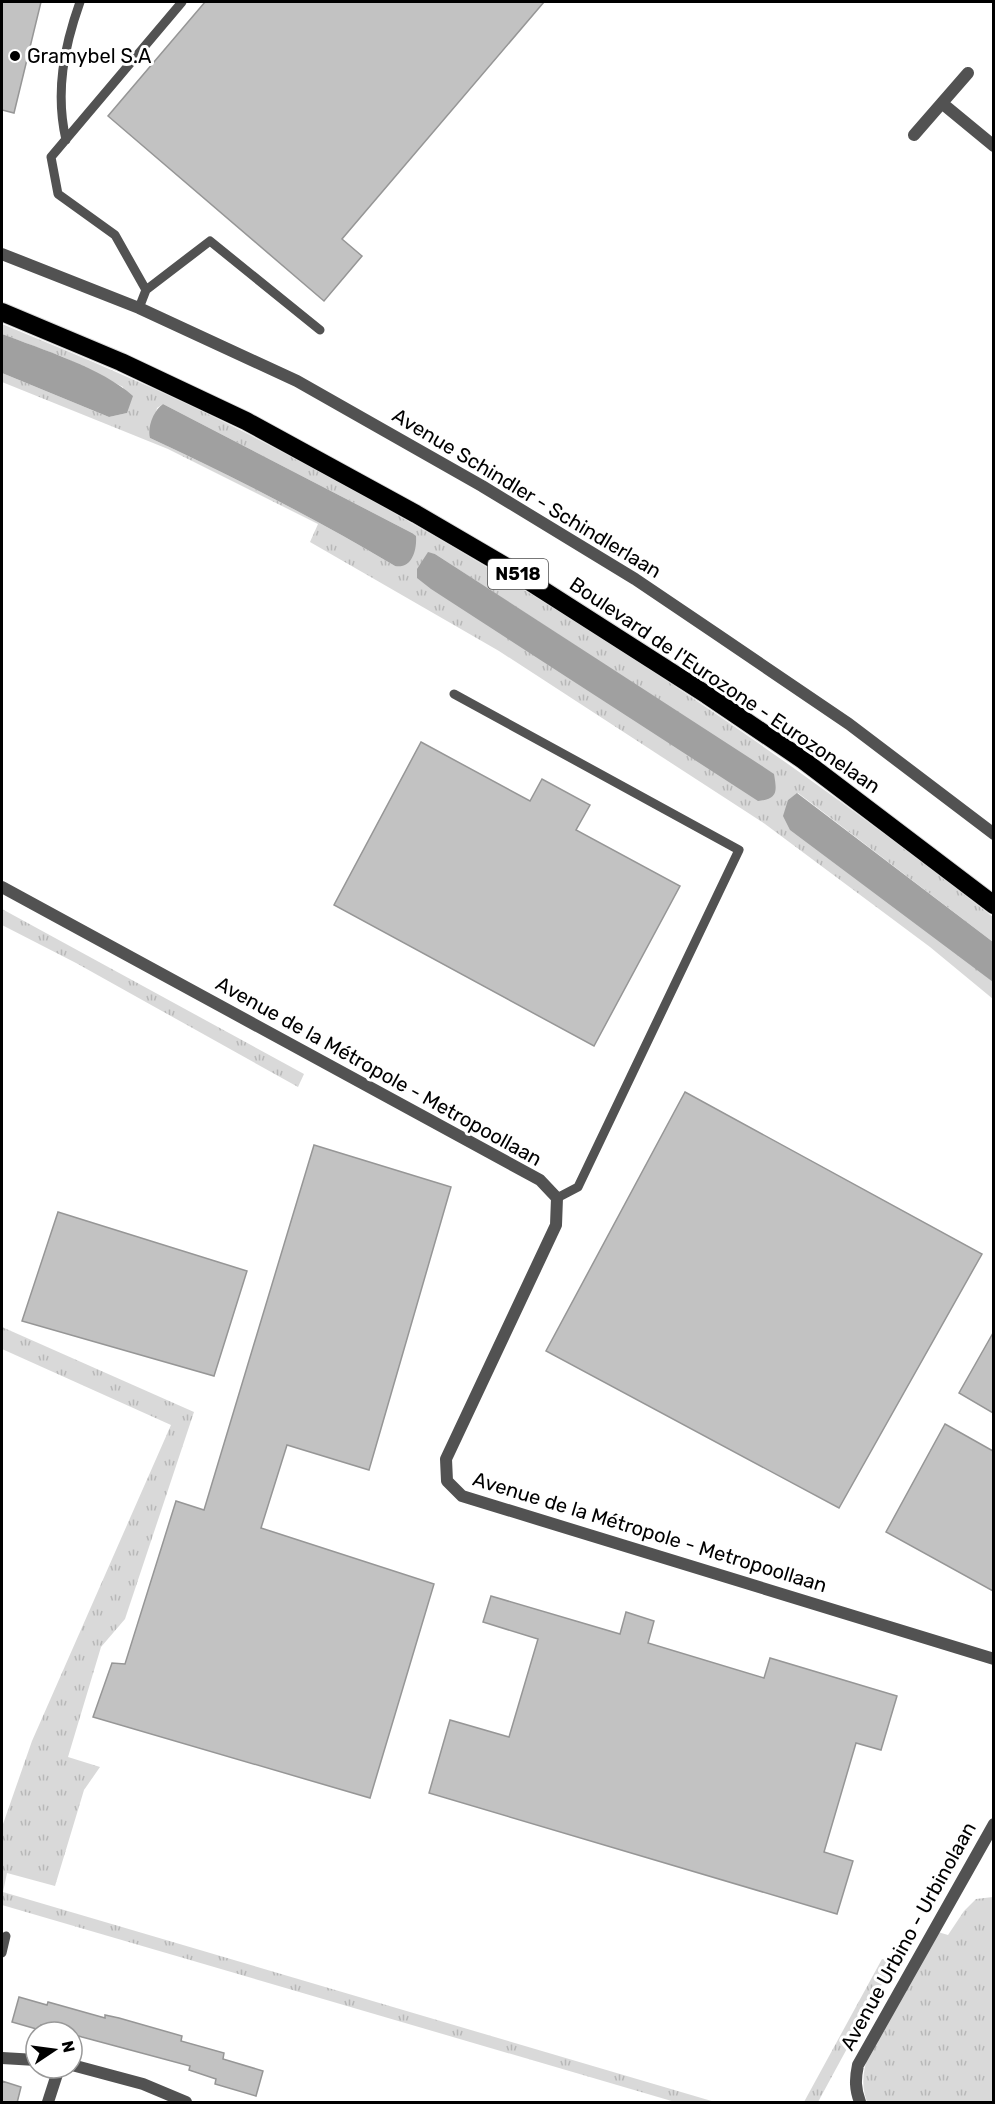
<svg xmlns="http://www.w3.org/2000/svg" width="995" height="2104" font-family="Rubik,sans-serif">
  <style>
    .grass { fill: url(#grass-tufts); fill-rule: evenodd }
    .water { fill: #a0a0a0 }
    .building { fill: #c2c2c2; stroke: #969696; stroke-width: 1.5 }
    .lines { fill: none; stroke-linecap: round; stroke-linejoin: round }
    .highway-casing { stroke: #dbdbdb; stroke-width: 20 }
    .lane { stroke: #525252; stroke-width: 9 }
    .street { stroke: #525252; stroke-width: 12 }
    .highway { stroke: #000; stroke-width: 18 }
    .poi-dot { fill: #000; stroke: #fff; stroke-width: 2 }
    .labels { text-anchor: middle; stroke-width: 6; stroke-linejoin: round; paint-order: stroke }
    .shield { fill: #fff; stroke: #4c4c4c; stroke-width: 1.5 }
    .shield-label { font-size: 18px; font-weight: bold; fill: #000 }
    .poi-label { font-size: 20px; fill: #000; stroke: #fff; text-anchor: start }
    .street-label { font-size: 20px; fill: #000; stroke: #fff }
  </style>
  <defs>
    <pattern id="grass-tufts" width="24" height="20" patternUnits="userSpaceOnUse" patternTransform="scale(1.5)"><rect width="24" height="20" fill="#d9d9d9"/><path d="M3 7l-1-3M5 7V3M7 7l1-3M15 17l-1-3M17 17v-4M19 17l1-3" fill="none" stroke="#b8b8b8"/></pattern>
  </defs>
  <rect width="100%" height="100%" fill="#fff"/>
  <path class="grass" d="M2 324C84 358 167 392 246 433 510 569 760 734 993 917V942L798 793 788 800 993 982V999L930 947 765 824 499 651 310 542 318 524 168 449 2 382V373L109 417 127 413 123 387 63 357 2 334ZM163 404 412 533 395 566C316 519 234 477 150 438L157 408ZM428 553 435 554 774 775Z
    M2 909 304 1074 298 1087 76 963 2 925Z
    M2 1327 194 1412 125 1619 101 1647 68 1757 100 1767 84 1790 55 1886 7 1873 3 1892 715 2102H675L2 1905V1827L32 1741 171 1425 2 1349Z
    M993 1897V2102H867C861 2085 863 2072 868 2055L938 1932 948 1935 964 1911 976 1899Z
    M882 1959 894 1962 818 2102H804Z"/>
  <path class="water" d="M2 334C41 349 102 368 133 396L127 413 109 417 2 373Z
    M163 404 412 533 416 536C417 550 412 569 395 566 316 519 234 477 150 438 147 427 154 410 163 404Z
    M428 552 435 554 759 764 774 774C777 792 778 799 758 801L431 589 417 578V569Z
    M797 793 993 942V982L790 830 783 816 788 800Z"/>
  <path class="building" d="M2 2H41L14 113 2 110Z
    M205 2H544L342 239 362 256 324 301 108 116Z
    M421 742 530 801 542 779 590 805 576 830 680 886 594 1046 334 905Z
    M685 1092 982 1254 839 1508 546 1351Z
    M314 1145 451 1187 369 1470 287 1445 261 1528 434 1584 370 1798 93 1717 112 1663 125 1664 176 1501 204 1510Z
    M58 1212 247 1271 214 1376 22 1321Z
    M993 1333V1413L959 1393Z
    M945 1424 993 1451V1591L886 1532Z
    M491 1596 620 1634 626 1612 654 1621 648 1643 764 1678 770 1658 897 1696 881 1750 856 1743 824 1852 853 1861 837 1914 429 1793 450 1720 509 1737 538 1639 483 1622Z
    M19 1997 47 2005 48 2002 105 2018V2015L119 2018 182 2036 181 2041 224 2053 223 2059 263 2071 256 2096 215 2084 216 2079 189 2070 190 2066 82 2037 72 2034V2032L41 2025 40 2030 12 2022Z
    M2 2081 21 2087 17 2103H2Z"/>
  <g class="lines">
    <defs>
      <path id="highway" d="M2 312 121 362 246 421 416 514 510 569 707 695 803 760 994 905"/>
    </defs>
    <use href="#highway" class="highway-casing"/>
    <path class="lane" d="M66 140C55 92 64 47 80 2
      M146 290 115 235 58 194 51 157 182 2
      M139 308 146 290 210 241 320 330
      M454 694 739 850 578 1187 557 1198
      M2 1953 6 1936"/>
    <path class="street" d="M943 104 994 146
      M914 135 968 73
      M2 254 139 308 297 381 482 486 635 579 715 633 849 724 994 834
      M2 887 540 1180 557 1198 556 1225 446 1459 447 1481 462 1496 994 1659
      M2 2058 36 2060
      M72 2065 143 2084 186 2102
      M48 2102 59 2068
      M860 2102C855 2089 855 2079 858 2065L994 1824"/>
    <use href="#highway" class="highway"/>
  </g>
  <circle class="poi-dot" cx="15" cy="56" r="6"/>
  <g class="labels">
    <rect class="shield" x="488" y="559" width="60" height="30" rx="4.5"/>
    <g class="shield-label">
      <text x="518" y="580">N518</text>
    </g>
    <g class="poi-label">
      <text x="27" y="63">Gramybel S.A</text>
    </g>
    <g class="street-label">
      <text transform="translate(527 493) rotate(31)" y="7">Avenue Schindler - Schindlerlaan</text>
      <text transform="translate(725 685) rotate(34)" y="7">Boulevard de l'Eurozone - Eurozonelaan</text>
      <text transform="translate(379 1071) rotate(29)" y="7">Avenue de la Métropole - Metropoollaan</text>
      <text transform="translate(650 1532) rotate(17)" y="7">Avenue de la Métropole - Metropoollaan</text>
      <text transform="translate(908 1936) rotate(-61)" y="7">Avenue Urbino - Urbinolaan</text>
    </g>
  </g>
  <rect width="995" height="2104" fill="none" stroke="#000000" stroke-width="6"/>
  <g transform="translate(54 2050) rotate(77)"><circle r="28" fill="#ffffff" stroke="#999999" stroke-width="1.5"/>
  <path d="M0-4.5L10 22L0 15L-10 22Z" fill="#000000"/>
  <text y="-9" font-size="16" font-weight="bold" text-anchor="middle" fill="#000000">N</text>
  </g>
</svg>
